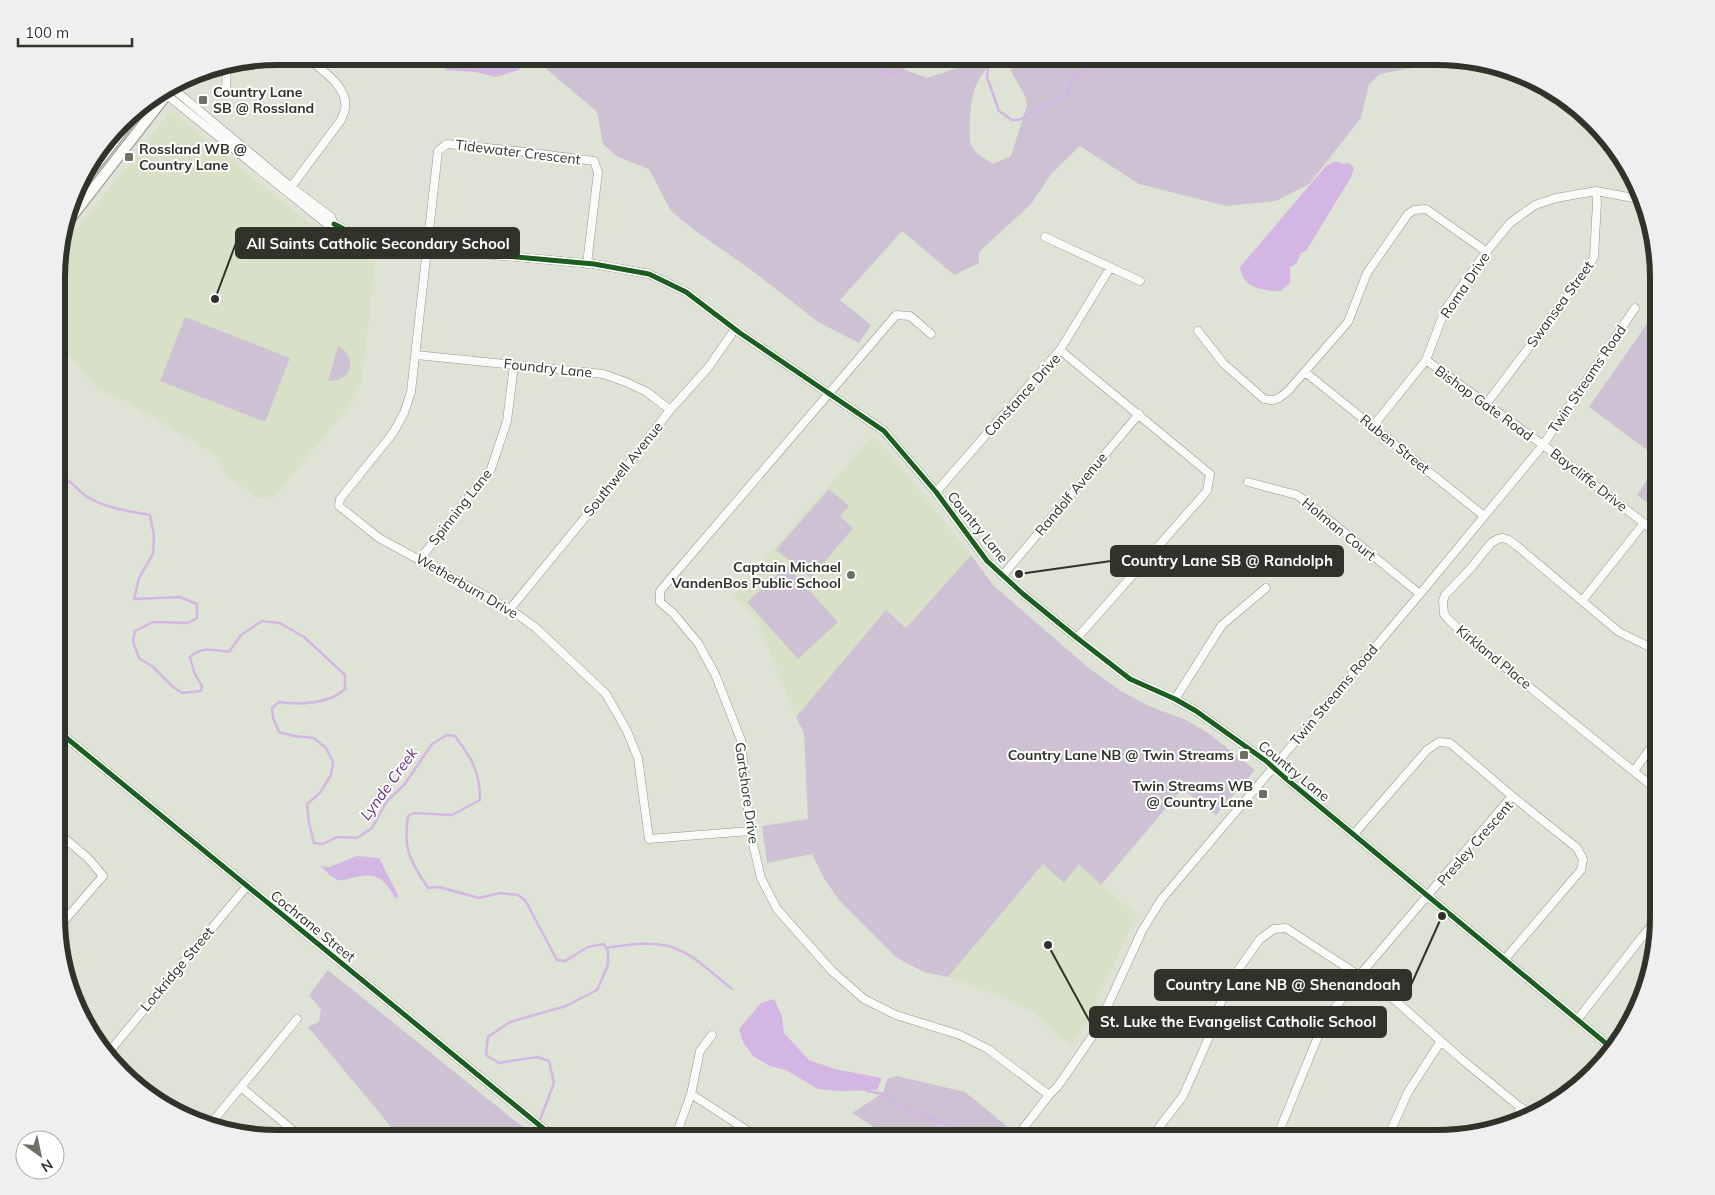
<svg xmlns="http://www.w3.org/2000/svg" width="1715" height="1195" font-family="Mulish,sans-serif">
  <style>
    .built { fill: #d9e0c8 }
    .green { fill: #cec1d3 }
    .water { fill: #d3b6e3 }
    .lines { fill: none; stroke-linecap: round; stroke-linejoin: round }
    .stream { stroke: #d3b6e3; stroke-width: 2.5 }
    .minor-casing { stroke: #94978c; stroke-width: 9 }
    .major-casing { stroke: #94978c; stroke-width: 12 }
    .minor { stroke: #fafbf9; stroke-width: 8 }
    .major { stroke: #fafbf9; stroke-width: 10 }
    .cycleway-casing { stroke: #fff; stroke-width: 8 }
    .cycleway { stroke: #1b5e20; stroke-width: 5 }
    .poi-dot { fill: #6d7165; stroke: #fff; stroke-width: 2 }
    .labels { text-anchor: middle; stroke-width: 4; stroke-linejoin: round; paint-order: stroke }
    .poi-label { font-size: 14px; font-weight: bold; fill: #303329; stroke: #fff; text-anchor: end }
    .street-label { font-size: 14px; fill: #303329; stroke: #fff }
    .water-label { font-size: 15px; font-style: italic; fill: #652e81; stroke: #fff }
    .rim { fill: none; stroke: #303329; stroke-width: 6 }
    .leader { fill: none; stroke: #303329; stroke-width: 2 }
    .callout-dot { fill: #303329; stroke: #fff; stroke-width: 2 }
    .callout { fill: #303329; stroke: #303329; stroke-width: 2 }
    .callout-label { font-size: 15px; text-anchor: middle; font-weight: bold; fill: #fff }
  </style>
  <rect width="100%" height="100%" fill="#dfe3d5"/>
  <path class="built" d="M170 111 312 225 346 244 376 255 362 379 354 401 274 497 256 498 226 475 218 457 129 403 97 388 58 343V253Z
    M872 437 889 452 971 555 906 628 886 610 796 717 757 620 732 596Z
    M1043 864H1079L1101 885 1137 914 1086 1025 1070 1046 1035 1013 1008 999 948 977Z"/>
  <path class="green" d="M531 56H876L882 61 927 78 957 68 968 57H990C989 69 979 76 975 88 971 98 967 137 972 147 975 153 987 160 993 164L1011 156 1027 105 1025 96 1012 73 1007 57H1436L1418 67 1380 74 1369 84 1361 118 1309 184 1276 201 1226 206 1139 184 1080 146 1052 173 1031 204 979 252V263L954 275 902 231 840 300 871 325 859 343 818 322 750 269 694 230 671 211 649 169 618 157 603 144 597 112Z
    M1658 308V458L1589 407Z
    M185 317 290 358 265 422 160 381Z
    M338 346C359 357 352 382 328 381Z
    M1658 463V511L1637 495Z
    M829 489 849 506 840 516 853 528 811 578 776 550Z
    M971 555 994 586 1090 669 1121 691 1149 706 1186 720 1208 733 1255 770 1216 815 1182 789 1101 885 1079 864 1064 883 1043 864 948 977 924 972 897 958 839 900 825 880 812 854 767 863 762 826 808 819 804 733 796 717 886 610 906 628Z
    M787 566 838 622 798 659 747 602Z
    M328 970 514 1120 538 1138H399L383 1117 308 1027 319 1022 321 1009 309 995Z
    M897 1076 965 1092 1007 1126 995 1131 970 1129 971 1139H893L852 1113 883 1093 887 1079Z"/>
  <path class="water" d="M420 56H522L523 57 519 70 495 77 476 72 447 70Z
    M1336 161 1342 164C1348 163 1350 162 1354 168L1351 177 1306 251 1301 253 1296 264 1290 267V283L1281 291C1263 291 1242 288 1240 267L1326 166Z
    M357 856 379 858 399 897 395 898C385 879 377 872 355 877 350 878 343 881 339 880 332 879 325 870 321 866L329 867Z
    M774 999 782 1016 784 1033 809 1060 835 1069 882 1078 877 1090 839 1091 818 1089 786 1070 770 1066 753 1056 743 1042 739 1029 761 1003Z"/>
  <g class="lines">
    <path class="stream" d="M874 56 881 71 895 74 909 64V56
      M989 57 987 77 999 111 1012 120H1019L1068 94 1071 78 1110 57
      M1273 57 1295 62 1321 57
      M1364 57 1395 64 1429 60 1433 57
      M58 474C70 479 76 489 86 496 104 508 128 511 150 515L154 535 153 554 139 578 134 599 180 597 197 604V618L188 623 153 622 135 631 133 641 139 658 153 667 172 686 182 693 201 691 202 686 194 672 190 657C202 646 214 650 229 652L241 635 262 621 280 623 304 637 345 675V689C330 704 298 705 279 702L272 708 273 718 279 732 294 736 314 738 326 748 333 762 331 775 320 793 307 804 309 823 314 843 323 844 337 837 357 838 372 828 387 801 404 785 432 744 447 735 455 736C472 759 480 771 480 800L452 815 414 813 408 816C403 850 410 860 428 888L439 887 479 898 500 893 518 895 525 900 557 960 565 961 588 947 604 944 608 951V965L597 990 566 1006 510 1022 488 1037 486 1055 499 1063 537 1057 549 1061 554 1083 533 1138
      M606 948C626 945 648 941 668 946 692 952 713 974 732 989
      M865 1089 867 1091 883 1094 908 1109 946 1124"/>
    <defs>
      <path id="minor" d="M171 87 291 187 331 217 334 224
        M226 89 227 66
        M163 92 327 224H334L352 233 387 243 428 249 594 264 649 274 686 292 740 333 884 431 936 492 987 561 1023 594 1077 638 1130 679 1175 699 1196 711 1266 761 1284 777 1614 1050
        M288 191 341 120C342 117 344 113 345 109 349 86 320 69 305 56
        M1045 237 1140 281
        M587 264 598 172 594 161 517 151 447 144 438 151 411 392 404 413 393 433 340 499 339 506 379 538 510 609 536 628 606 694 627 731 638 758 649 839 750 831
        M1198 331 1224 364 1264 399C1275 402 1280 398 1288 391L1348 322 1367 273 1408 214 1414 210 1426 209 1487 252
        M931 334 910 316 896 315 660 591V602L673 613 698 643 715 674 741 740 750 831 761 878 777 909 832 971 864 999 896 1015 960 1035 988 1049 1049 1095
        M1060 350 1110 268
        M416 355 603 374 626 382 647 392 670 410
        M1426 360 1543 445 1658 534
        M1305 372 1484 516
        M1487 403 1581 278 1594 257 1597 202 1596 191
        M1373 426 1426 360 1445 310 1483 256 1510 223 1535 205 1556 198 1596 191 1639 199
        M1248 482 1297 495 1308 503 1420 594
        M936 492 1060 350 1210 474 1207 491 1077 638
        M420 559 491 469 507 421 514 365
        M1003 575 1139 414
        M1582 601 1644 523
        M510 609 624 470 670 410 708 368 735 329
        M1658 651 1619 632 1517 546 1509 540 1503 538 1498 539 1491 543 1471 568 1445 595 1443 601 1444 614 1448 619 1464 634 1658 791
        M1175 699 1222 625 1266 588
        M58 731 555 1138
        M1634 771 1658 738
        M58 833 88 858 103 876 58 928
        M1354 834 1427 750 1439 742 1450 743 1512 796 1577 848 1583 859 1581 870 1505 959
        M1577 1020 1642 937 1653 924 1658 922
        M108 1053 247 886
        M241 1087 302 1138
        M691 1094 759 1138
        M1512 1121 1522 1108
        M208 1127 297 1019
        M675 1138 691 1094 700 1051 712 1035
        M1015 1139 1049 1095 1058 1086 1096 1031 1142 931 1161 900 1420 594 1543 445 1635 308
        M1150 1139 1183 1096 1210 1035 1226 987 1260 939 1274 929 1286 928 1389 995 1459 1057 1532 1117
        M1276 1139 1324 1022 1359 976 1512 796
        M1387 1139 1408 1092 1441 1041"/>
      <path id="major" d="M77 189 143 104
        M66 224 174 85"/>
    </defs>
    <use href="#minor" class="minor-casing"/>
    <use href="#major" class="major-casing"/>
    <use href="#minor" class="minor"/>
    <use href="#major" class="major"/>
    <defs>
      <path id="cycleway" d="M334 224 352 233 387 243 428 249 594 264 649 274 686 292 740 333 884 431 936 492 987 561 1023 594 1077 638 1130 679 1175 699 1196 711 1266 761 1284 777 1614 1050
        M58 731 555 1138"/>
    </defs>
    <use href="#cycleway" class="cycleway-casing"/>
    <use href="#cycleway" class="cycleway"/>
  </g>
  <g class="poi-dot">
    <rect x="198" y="95" width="10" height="10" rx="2.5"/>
    <rect x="124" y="152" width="10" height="10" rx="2.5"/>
    <circle cx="851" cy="575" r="5"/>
    <rect x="1239" y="750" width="10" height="10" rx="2.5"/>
    <rect x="1258" y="789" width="10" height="10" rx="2.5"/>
  </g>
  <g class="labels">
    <g class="poi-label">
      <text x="213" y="97" text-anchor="start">Country Lane<tspan x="213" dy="16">SB @ Rossland</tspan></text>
      <text x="139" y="154" text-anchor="start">Rossland WB @<tspan x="139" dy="16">Country Lane</tspan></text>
      <text x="841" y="572">Captain Michael<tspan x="841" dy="16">VandenBos Public School</tspan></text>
      <text x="1234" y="760">Country Lane NB @ Twin Streams</text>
      <text x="1253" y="791">Twin Streams WB<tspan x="1253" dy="16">@ Country Lane</tspan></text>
    </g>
    <g class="street-label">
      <text transform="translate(518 152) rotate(7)" y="5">Tidewater Crescent</text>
      <text transform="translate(1465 285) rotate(-56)" y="5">Roma Drive</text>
      <text transform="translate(1560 304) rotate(-54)" y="5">Swansea Street</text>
      <text transform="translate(548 368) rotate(6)" y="5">Foundry Lane</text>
      <text transform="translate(1587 379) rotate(-56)" y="5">Twin Streams Road</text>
      <text transform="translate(1022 395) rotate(-48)" y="5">Constance Drive</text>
      <text transform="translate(1484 403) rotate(36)" y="5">Bishop Gate Road</text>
      <text transform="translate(1395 444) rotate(39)" y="5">Ruben Street</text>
      <text transform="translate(623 469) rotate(-51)" y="5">Southwell Avenue</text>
      <text transform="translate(1589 480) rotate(38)" y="5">Baycliffe Drive</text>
      <text transform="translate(1071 494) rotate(-50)" y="5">Randolf Avenue</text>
      <text transform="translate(460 507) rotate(-52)" y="5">Spinning Lane</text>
      <text transform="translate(978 527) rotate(51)" y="5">Country Lane</text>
      <text transform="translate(1339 529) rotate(39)" y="5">Holman Court</text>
      <text transform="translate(467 586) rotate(30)" y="5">Wetherburn Drive</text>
      <text transform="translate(1494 657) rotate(39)" y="5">Kirkland Place</text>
      <text transform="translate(1334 695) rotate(-50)" y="5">Twin Streams Road</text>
      <text transform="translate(1294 771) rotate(39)" y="5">Country Lane</text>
      <text transform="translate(747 793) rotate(82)" y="5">Gartshore Drive</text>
      <text transform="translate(1475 843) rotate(-49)" y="5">Presley Crescent</text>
      <text transform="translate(313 926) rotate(39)" y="5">Cochrane Street</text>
      <text transform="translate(177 969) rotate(-50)" y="5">Lockridge Street</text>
    </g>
    <g class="water-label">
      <text transform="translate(389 784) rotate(-54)" y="5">Lynde Creek</text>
    </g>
  </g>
  <path d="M0 0H1715V1195H0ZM278 65H1437A213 213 0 0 1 1650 278V917A213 213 0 0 1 1437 1130H278A213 213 0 0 1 65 917V278A213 213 0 0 1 278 65Z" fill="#eeefee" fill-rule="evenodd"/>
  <path class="rim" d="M278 65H1437A213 213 0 0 1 1650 278V917A213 213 0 0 1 1437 1130H278A213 213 0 0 1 65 917V278A213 213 0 0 1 278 65Z"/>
  <path class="leader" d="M215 299L236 243M1019 574L1111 561M1442 916L1411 985M1048 945L1090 1022"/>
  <g class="callout-dot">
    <circle cx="215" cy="299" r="5"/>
    <circle cx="1019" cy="574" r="5"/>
    <circle cx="1442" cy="916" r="5"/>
    <circle cx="1048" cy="945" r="5"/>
  </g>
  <g class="callout">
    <rect x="236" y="228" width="283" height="30" rx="5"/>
    <rect x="1111" y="546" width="232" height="30" rx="5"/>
    <rect x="1155" y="970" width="256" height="30" rx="5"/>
    <rect x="1090" y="1007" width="296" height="30" rx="5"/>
  </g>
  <g class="callout-label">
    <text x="378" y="249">All Saints Catholic Secondary School</text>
    <text x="1227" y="566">Country Lane SB @ Randolph</text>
    <text x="1283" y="990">Country Lane NB @ Shenandoah</text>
    <text x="1238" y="1027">St. Luke the Evangelist Catholic School</text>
  </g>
  <g transform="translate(40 1155) rotate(147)"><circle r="24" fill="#ffffff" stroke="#acada9"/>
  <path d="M0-4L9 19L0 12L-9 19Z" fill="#6d7165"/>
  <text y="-8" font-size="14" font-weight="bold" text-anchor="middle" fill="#303329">N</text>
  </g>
  <path d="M18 38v8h114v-8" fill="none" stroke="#303329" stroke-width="2.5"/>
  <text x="25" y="38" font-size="15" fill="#303329" stroke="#ffffff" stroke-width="4" paint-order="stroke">100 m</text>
</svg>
